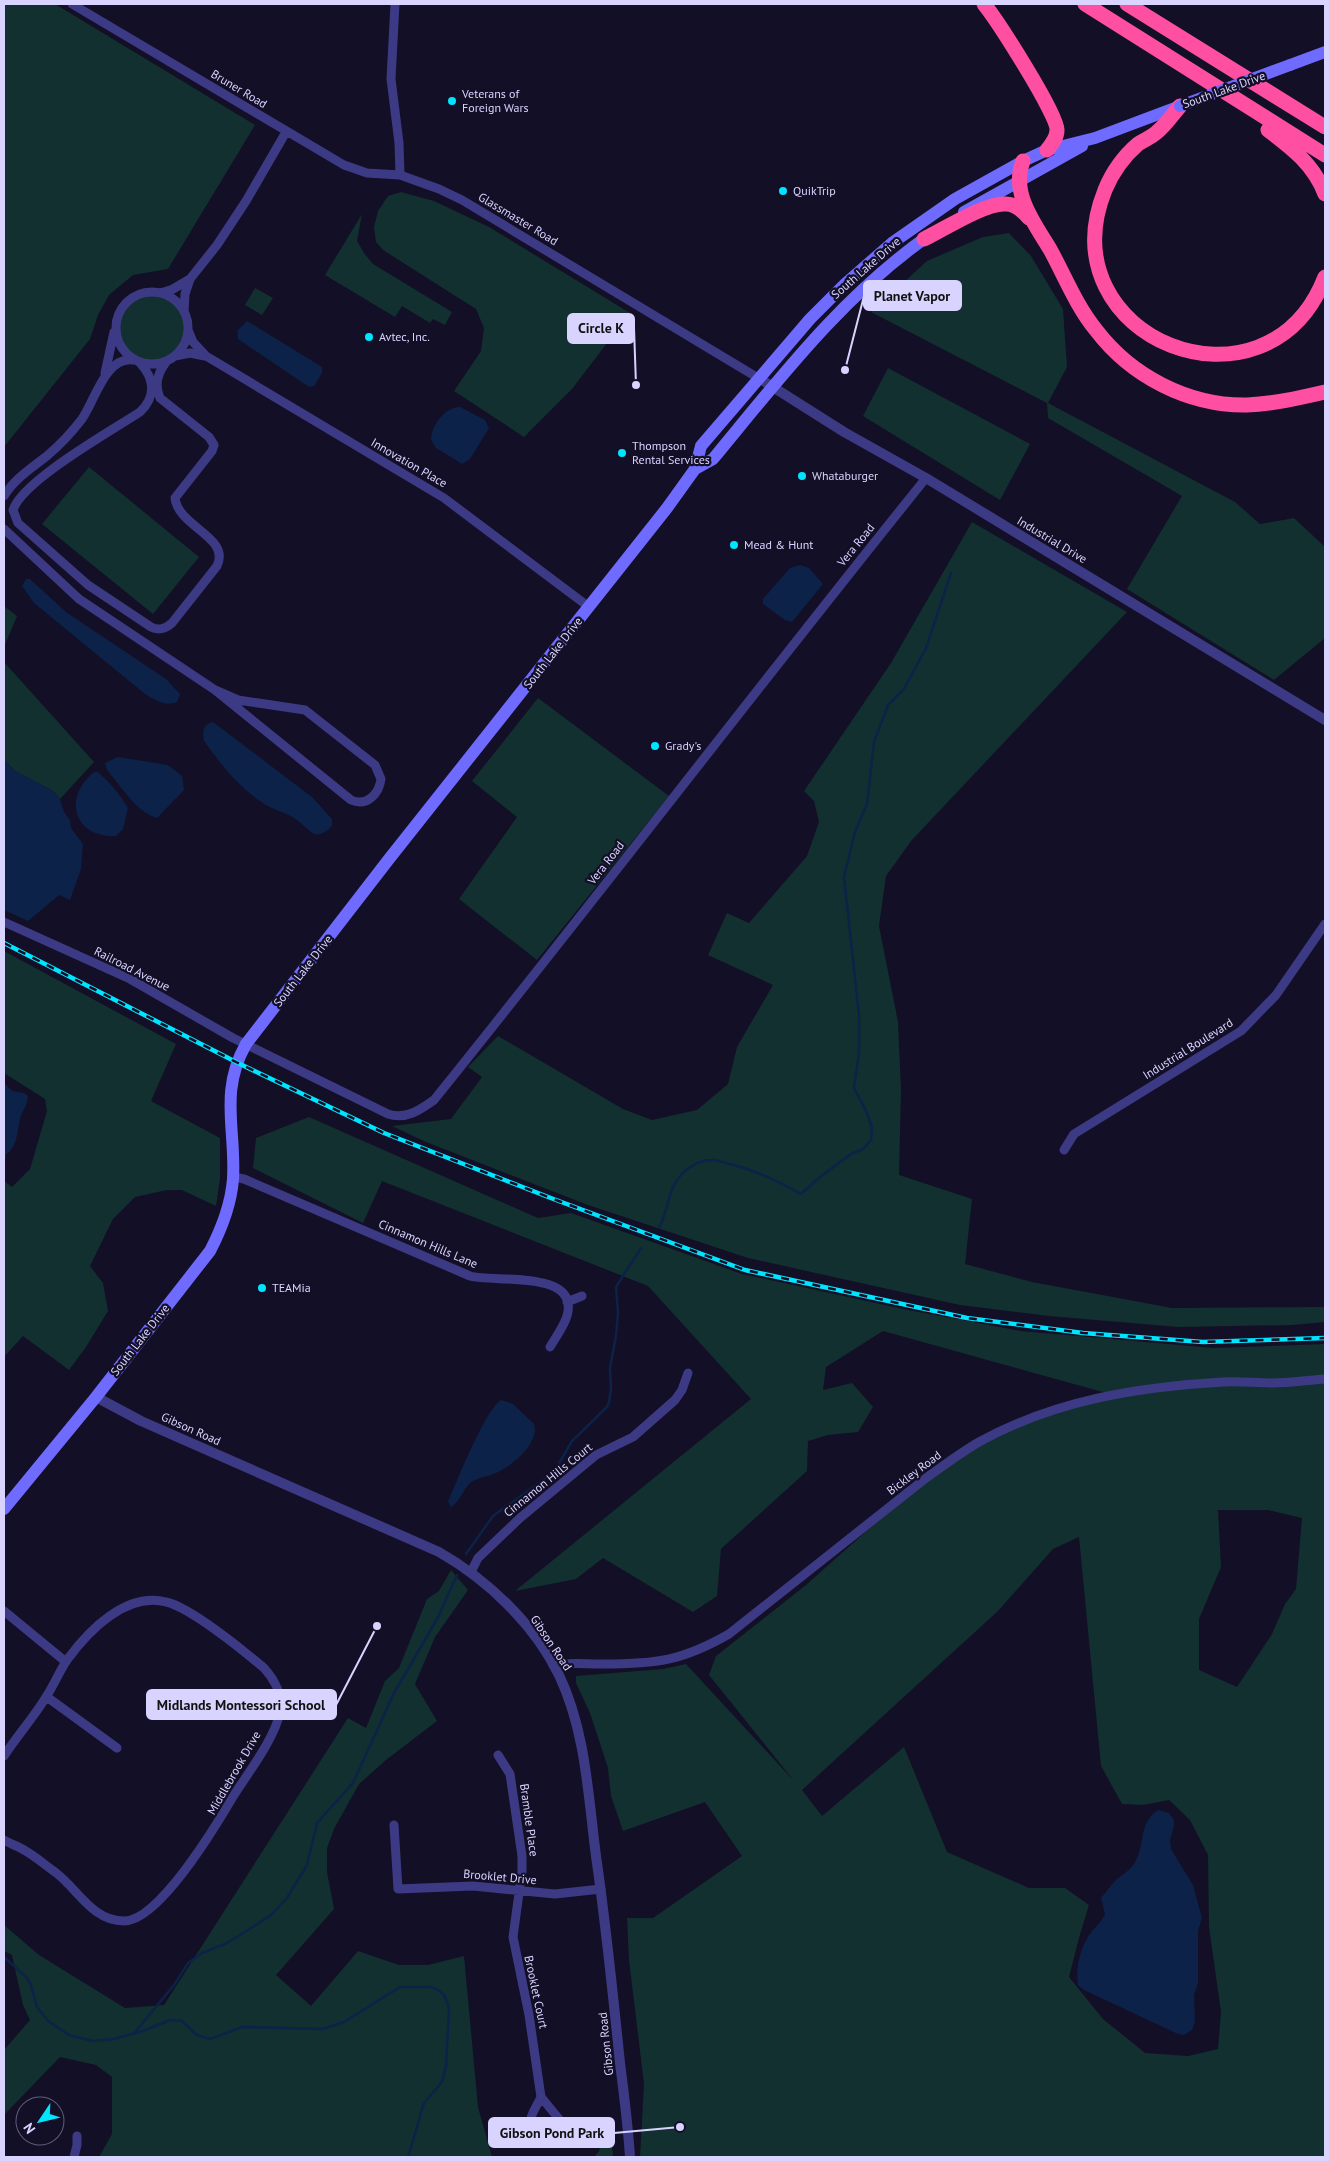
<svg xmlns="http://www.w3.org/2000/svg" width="1329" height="2161" font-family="'PT Sans',sans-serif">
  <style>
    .green { fill: #12302f; fill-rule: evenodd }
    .water { fill: #0c2248 }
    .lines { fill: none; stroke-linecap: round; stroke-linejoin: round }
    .stream { stroke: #0c2248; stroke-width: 2.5 }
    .minor { stroke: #3d3a85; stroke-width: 9 }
    .tertiary { stroke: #3d3a85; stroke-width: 10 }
    .secondary { stroke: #6f6bff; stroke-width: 12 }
    .motorway { stroke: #ff4fa3; stroke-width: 15 }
    .rail-casing { stroke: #00e5ff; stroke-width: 4.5 }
    .rail { stroke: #130f26; stroke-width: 2.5; stroke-dasharray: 8; stroke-linecap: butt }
    .secondary-bridge { stroke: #6f6bff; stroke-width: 12 }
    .poi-dot { fill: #00e5ff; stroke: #130f26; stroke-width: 2 }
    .labels { text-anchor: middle; stroke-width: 4.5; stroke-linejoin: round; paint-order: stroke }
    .street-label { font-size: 12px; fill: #d9d4ff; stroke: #130f26 }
    .poi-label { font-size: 12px; fill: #d9d4ff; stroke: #130f26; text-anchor: start }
    .leader { fill: none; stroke: #d9d4ff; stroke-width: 2 }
    .callout-dot { fill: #d9d4ff; stroke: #130f26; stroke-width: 2 }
    .callout { fill: #d9d4ff; stroke: #d9d4ff; stroke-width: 2 }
    .callout-label { font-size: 14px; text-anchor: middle; font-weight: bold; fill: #111 }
  </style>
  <rect width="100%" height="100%" fill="#130f26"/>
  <path class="green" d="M4 4H55L255 125 168 269 133 275 109 295 98 315 90 339 4 447Z
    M401 192 434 201 489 227 630 313 572 389 524 437 454 391 481 351 484 328 476 309 383 250 376 242 374 227 378 211 388 196Z
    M362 214 357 241 364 253 373 264 452 312 445 325 433 319 430 323 402 306 395 317 325 275Z
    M1009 233 1031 256 1063 309 1067 367 1048 403 1235 502 1260 524 1294 518 1325 547V638L1274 680 1127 589 1182 496 1048 418 1047 403 871 312 927 261 983 237Z
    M255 288 273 298 262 315 245 305Z
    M118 328a33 33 0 1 1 66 0a33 33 0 1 1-66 0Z
    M888 368 1030 444 1000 500 863 416Z
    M89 467 199 557 153 614 42 524Z
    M972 522 1127 612 911 841 886 876 879 926 898 1022 901 1089 899 1175 972 1199 965 1264 1032 1282 1172 1308 1325 1307V1322L1292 1325 1178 1327 1049 1316 960 1305 748 1258 588 1205 426 1142 392 1126 451 1119 482 1077 468 1067 498 1036 623 1109 652 1120 697 1110 728 1084 737 1047 773 985 708 955 727 913 749 923 807 856 819 822 814 801 804 791 891 663Z
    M4 606 17 616 4 647Z
    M4 662 94 762 60 799 53 791 15 771 4 760Z
    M538 698 669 796 537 960 459 899 517 817 472 781Z
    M4 951 176 1044 151 1101 220 1138V1179L216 1206 182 1190H167L135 1197 113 1219 90 1266 103 1283 108 1311 86 1347 69 1370 23 1336 4 1357V1181L12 1187 30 1169 47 1111 45 1099 4 1073Z
    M309 1117 538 1218 571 1213 742 1274 908 1310 1021 1331 1213 1348 1325 1344V2157H640L644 2084 629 1960 627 1918H653L742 1856 705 1802 623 1831 611 1796 608 1768 590 1713 576 1683V1676L663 1669 686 1664 794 1781 709 1675 716 1656 806 1585 926 1478 1015 1424 1110 1394 883 1331 826 1367 823 1390 852 1383 873 1407 858 1432 828 1435 808 1441 807 1471 721 1549 717 1596 693 1612 603 1558 576 1579 515 1591 751 1399 648 1286 382 1181 363 1223 253 1168 256 1138ZM1218 1510H1268L1302 1518 1296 1589 1285 1604 1272 1634 1237 1687 1199 1670V1619L1221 1567ZM1079 1537 1101 1766 1122 1804 1143 1805 1169 1800 1190 1820 1208 1855 1209 1927 1221 2012 1218 2049 1188 2056 1145 2053 1103 2019 1069 1977 1079 1938 1089 1905 1065 1888H1029L947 1852 904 1747 822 1816 802 1790 998 1611 1053 1549Z
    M451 1570 468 1590 435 1637 415 1684 437 1721 386 1760 359 1784 334 1829 327 1848V1872L334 1909 276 1975 311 2006 358 1951 399 1965H428L464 1956 478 2107 492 2157H99L112 2134V2077L96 2065 60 2057 4 2115V2050L30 2020 23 2005 12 1955 4 1951V1925L39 1955 125 2008 164 2005 348 1718 366 1728 385 1681 399 1668 427 1599 439 1591Z
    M610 2119 613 2157H594L599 2151Z"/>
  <path class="water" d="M247 321 322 367V373L314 386 309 387 238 339 237 331Z
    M460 407 485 420 489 428 470 459 462 464 436 448 431 440C432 424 444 408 460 407Z
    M800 565 809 568 823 584 792 622 785 620 763 604V599L790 568Z
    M26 579H30L66 612 166 679 180 694 177 702C165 707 155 700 145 694L34 603 22 586Z
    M213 722 312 797 332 819V826C314 845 309 827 294 818 286 813 275 810 266 805 240 789 222 766 204 741 202 732 203 724 213 722Z
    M118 757 168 765 182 776 184 790 157 818C135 811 122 787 107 770L105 763Z
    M4 760 15 771 53 791 60 799 64 812 70 820 71 828 83 844 81 869 70 900 59 895 28 921 4 910Z
    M94 772H98C109 782 121 795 128 808L123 829 116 836C74 838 62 798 94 772Z
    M4 1083 12 1091 24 1093 28 1096C28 1105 22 1111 20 1119 17 1131 18 1148 5 1155L4 1154Z
    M501 1400 513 1404 534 1424C540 1443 512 1466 496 1473 487 1477 478 1477 470 1483 463 1490 459 1503 451 1507L448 1502C456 1483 486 1408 501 1400Z
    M1158 1810 1169 1813 1174 1820V1826L1170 1840 1171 1849 1193 1885 1202 1918 1198 1931V1983L1194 1995 1195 2021 1192 2030 1184 2035 1178 2034 1084 1990 1078 1985C1075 1967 1081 1944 1093 1930 1098 1924 1102 1921 1105 1914L1101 1898C1106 1892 1111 1885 1116 1880 1124 1873 1133 1869 1137 1858 1145 1841 1139 1823 1158 1810Z"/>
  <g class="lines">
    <path class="stream" d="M4 1159 5 1155
      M659 1228C668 1211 668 1189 681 1175 688 1167 700 1160 711 1160 717 1159 724 1163 730 1164 755 1170 778 1181 801 1194L820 1177 851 1154 863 1149 871 1140 872 1128 867 1113 854 1088 859 1053V1015L844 877 855 832 867 804 874 742 888 705 904 689 926 648 951 573
      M466 1554 493 1516 554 1472 572 1441 607 1407 609 1402 611 1389 610 1368 616 1336 618 1313 616 1287 641 1248
      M4 1957 26 1977 31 1985 37 2007 48 2021 69 2035 93 2041 114 2039 143 2031 170 2020 182 2021 197 2035 210 2039 242 2027 323 2029 344 2022 400 1987H431L438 1990 444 1995 449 2007 446 2066 442 2082 424 2103 408 2157
      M135 2032 174 1985 188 1963 202 1953 225 1944 253 1927 271 1915 287 1898 307 1865 317 1823 353 1783 394 1693 437 1619 457 1575"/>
    <path class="minor" d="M72 4 344 165 367 173 400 175
      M395 4 391 79 399 143 400 175 439 189 462 200 763 381
      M116 328a36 36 0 1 1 72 0a36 36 0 1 1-72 0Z
      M161 293 173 289 190 279 217 245 246 201 286 132
      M184 312 185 294 190 279
      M188 330 193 342 206 356 444 498 589 607
      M175 356 190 353 205 356
      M140 363C155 379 156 397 140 412 111 431 22 481 13 510L18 523 88 585 151 627C159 631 165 629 172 623L217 566C231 537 178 527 175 498L212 451 214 445 209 437 160 398C154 384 158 373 166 362
      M105 373 114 332
      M4 496C15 478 32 468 48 455 61 444 72 432 82 419 95 400 106 356 133 360
      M4 529 79 599 215 690 351 800C367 807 379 794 381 779L375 765 305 710 238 700 215 690
      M4 922 130 979 233 1038 388 1114C406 1120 420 1110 434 1100 600 894 760 684 926 478
      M1064 1150 1074 1134 1241 1031 1276 995 1325 924
      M233 1177 244 1179 470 1276C494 1283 580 1269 567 1316 564 1326 556 1337 550 1347
      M567 1302 582 1296
      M471 1572 478 1558 520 1518 596 1455 633 1437 675 1400 682 1390 688 1373
      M4 1611 66 1662
      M553 1665C569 1662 587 1664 603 1664 656 1664 682 1661 729 1634L926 1478C943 1466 960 1453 979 1442 1055 1400 1138 1387 1223 1382 1239 1381 1256 1383 1272 1383 1290 1383 1308 1380 1325 1379
      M47 1697 117 1748
      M498 1755 510 1774 522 1856V1871L513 1937 529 2015 541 2097
      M4 1756C17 1736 34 1717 46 1697 54 1685 59 1672 67 1660 89 1630 126 1592 166 1602 190 1607 244 1651 264 1668 275 1680 283 1696 280 1712 275 1738 248 1773 234 1795 217 1824 159 1921 124 1921 92 1921 78 1889 55 1872 45 1865 35 1856 24 1850 18 1846 10 1844 4 1840
      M394 1825 398 1889 473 1886 555 1894 601 1889
      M541 2097 559 2119 557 2128 549 2133 535 2130C525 2119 536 2109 541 2097Z
      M74 2157 77 2145V2136"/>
    <path class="tertiary" d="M765 382 844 432 926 478 1325 720
      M96 1397 141 1421 439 1552C488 1580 534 1624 559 1675 586 1732 588 1795 596 1856 606 1925 613 1994 620 2063 624 2094 628 2126 630 2157"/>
    <path class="secondary" d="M1290 65 1325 52
      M964 212 1082 146
      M695 469 713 459C780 378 844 294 931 234
      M4 1509 96 1397 210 1251C222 1228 231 1205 233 1179 236 1129 219 1092 246 1044L389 859 667 508 695 469 701 446 810 319 845 284 892 243 955 199 1023 161 1047 150 1095 138 1180 106"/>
    <path class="motorway" d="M984 4C997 20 1058 115 1057 130 1057 138 1052 144 1047 150
      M1085 4 1325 155
      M1127 4 1325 127
      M1180 106C1173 114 1166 125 1157 132 1152 137 1144 140 1138 144 1124 156 1112 173 1105 190 1045 339 1267 426 1325 277
      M1268 130C1292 148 1314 165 1325 194
      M1023 161C1010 193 1035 224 1051 251 1065 277 1077 307 1096 330 1131 376 1188 406 1247 405 1273 404 1299 398 1325 392
      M924 239C943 230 986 202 1006 204 1016 204 1023 211 1029 218"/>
    <defs>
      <path id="rail" d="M4 943 238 1063 384 1133 556 1200 745 1270 967 1318 1083 1333 1203 1342 1325 1338"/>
    </defs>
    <use href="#rail" class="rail-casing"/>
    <use href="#rail" class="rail"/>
    <path class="secondary-bridge" d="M1180 106 1290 65"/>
  </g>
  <g class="poi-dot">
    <circle cx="452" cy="101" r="5"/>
    <circle cx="783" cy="191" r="5"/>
    <circle cx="369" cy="337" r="5"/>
    <circle cx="622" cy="453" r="5"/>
    <circle cx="802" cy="476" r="5"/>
    <circle cx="734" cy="545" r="5"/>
    <circle cx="655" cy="746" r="5"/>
    <circle cx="262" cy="1288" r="5"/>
  </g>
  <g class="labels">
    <g class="street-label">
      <text transform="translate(239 89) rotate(31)" y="4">Bruner Road</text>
      <text transform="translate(1224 90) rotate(-20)" y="4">South Lake Drive</text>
      <text transform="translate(518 219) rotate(31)" y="4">Glassmaster Road</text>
      <text transform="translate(866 268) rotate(-41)" y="4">South Lake Drive</text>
      <text transform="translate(409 463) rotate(30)" y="4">Innovation Place</text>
      <text transform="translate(1052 540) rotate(31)" y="4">Industrial Drive</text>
      <text transform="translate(856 545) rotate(-51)" y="4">Vera Road</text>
      <text transform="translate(553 653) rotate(-52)" y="4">South Lake Drive</text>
      <text transform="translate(606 863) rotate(-52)" y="4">Vera Road</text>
      <text transform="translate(132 969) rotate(27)" y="4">Railroad Avenue</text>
      <text transform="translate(303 971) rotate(-52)" y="4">South Lake Drive</text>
      <text transform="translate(1188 1049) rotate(-32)" y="4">Industrial Boulevard</text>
      <text transform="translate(428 1244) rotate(23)" y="4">Cinnamon Hills Lane</text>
      <text transform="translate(140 1340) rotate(-52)" y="4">South Lake Drive</text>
      <text transform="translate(191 1429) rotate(24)" y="4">Gibson Road</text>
      <text transform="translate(914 1473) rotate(-37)" y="4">Bickley Road</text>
      <text transform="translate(548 1480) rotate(-39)" y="4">Cinnamon Hills Court</text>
      <text transform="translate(551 1643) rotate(56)" y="4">Gibson Road</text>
      <text transform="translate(234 1773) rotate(-60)" y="4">Middlebrook Drive</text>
      <text transform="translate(529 1820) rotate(82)" y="4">Bramble Place</text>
      <text transform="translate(500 1877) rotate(5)" y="4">Brooklet Drive</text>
      <text transform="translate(536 1992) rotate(78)" y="4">Brooklet Court</text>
      <text transform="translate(606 2044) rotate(-96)" y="4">Gibson Road</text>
    </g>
    <g class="poi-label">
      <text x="462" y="98">Veterans of<tspan x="462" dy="14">Foreign Wars</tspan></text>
      <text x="793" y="195">QuikTrip</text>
      <text x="379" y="341">Avtec, Inc.</text>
      <text x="632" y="450">Thompson<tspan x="632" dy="14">Rental Services</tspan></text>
      <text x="812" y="480">Whataburger</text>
      <text x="744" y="549">Mead &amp; Hunt</text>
      <text x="665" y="750">Grady's</text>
      <text x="272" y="1292">TEAMia</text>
    </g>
  </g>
  <path class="leader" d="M845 370L864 296M636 385L634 328M377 1626L336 1705M680 2127L614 2133"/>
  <g class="callout-dot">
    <circle cx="845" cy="370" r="5"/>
    <circle cx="636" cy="385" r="5"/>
    <circle cx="377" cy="1626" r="5"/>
    <circle cx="680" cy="2127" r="5"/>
  </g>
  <g class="callout">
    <rect x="864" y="281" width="97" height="29" rx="5"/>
    <rect x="568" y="314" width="66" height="29" rx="5"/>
    <rect x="147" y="1690" width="189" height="29" rx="5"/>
    <rect x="489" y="2118" width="125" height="29" rx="5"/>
  </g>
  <g class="callout-label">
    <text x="912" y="301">Planet Vapor</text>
    <text x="601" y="333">Circle K</text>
    <text x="241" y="1710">Midlands Montessori School</text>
    <text x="552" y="2138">Gibson Pond Park</text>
  </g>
  <rect width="1329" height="2161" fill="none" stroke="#d9d4ff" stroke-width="10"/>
  <g transform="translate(40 2121) rotate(235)"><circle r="24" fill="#130f26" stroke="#625e7d"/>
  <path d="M0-4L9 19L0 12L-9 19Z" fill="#00e5ff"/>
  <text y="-8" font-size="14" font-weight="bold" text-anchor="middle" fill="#d9d4ff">N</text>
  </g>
</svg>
